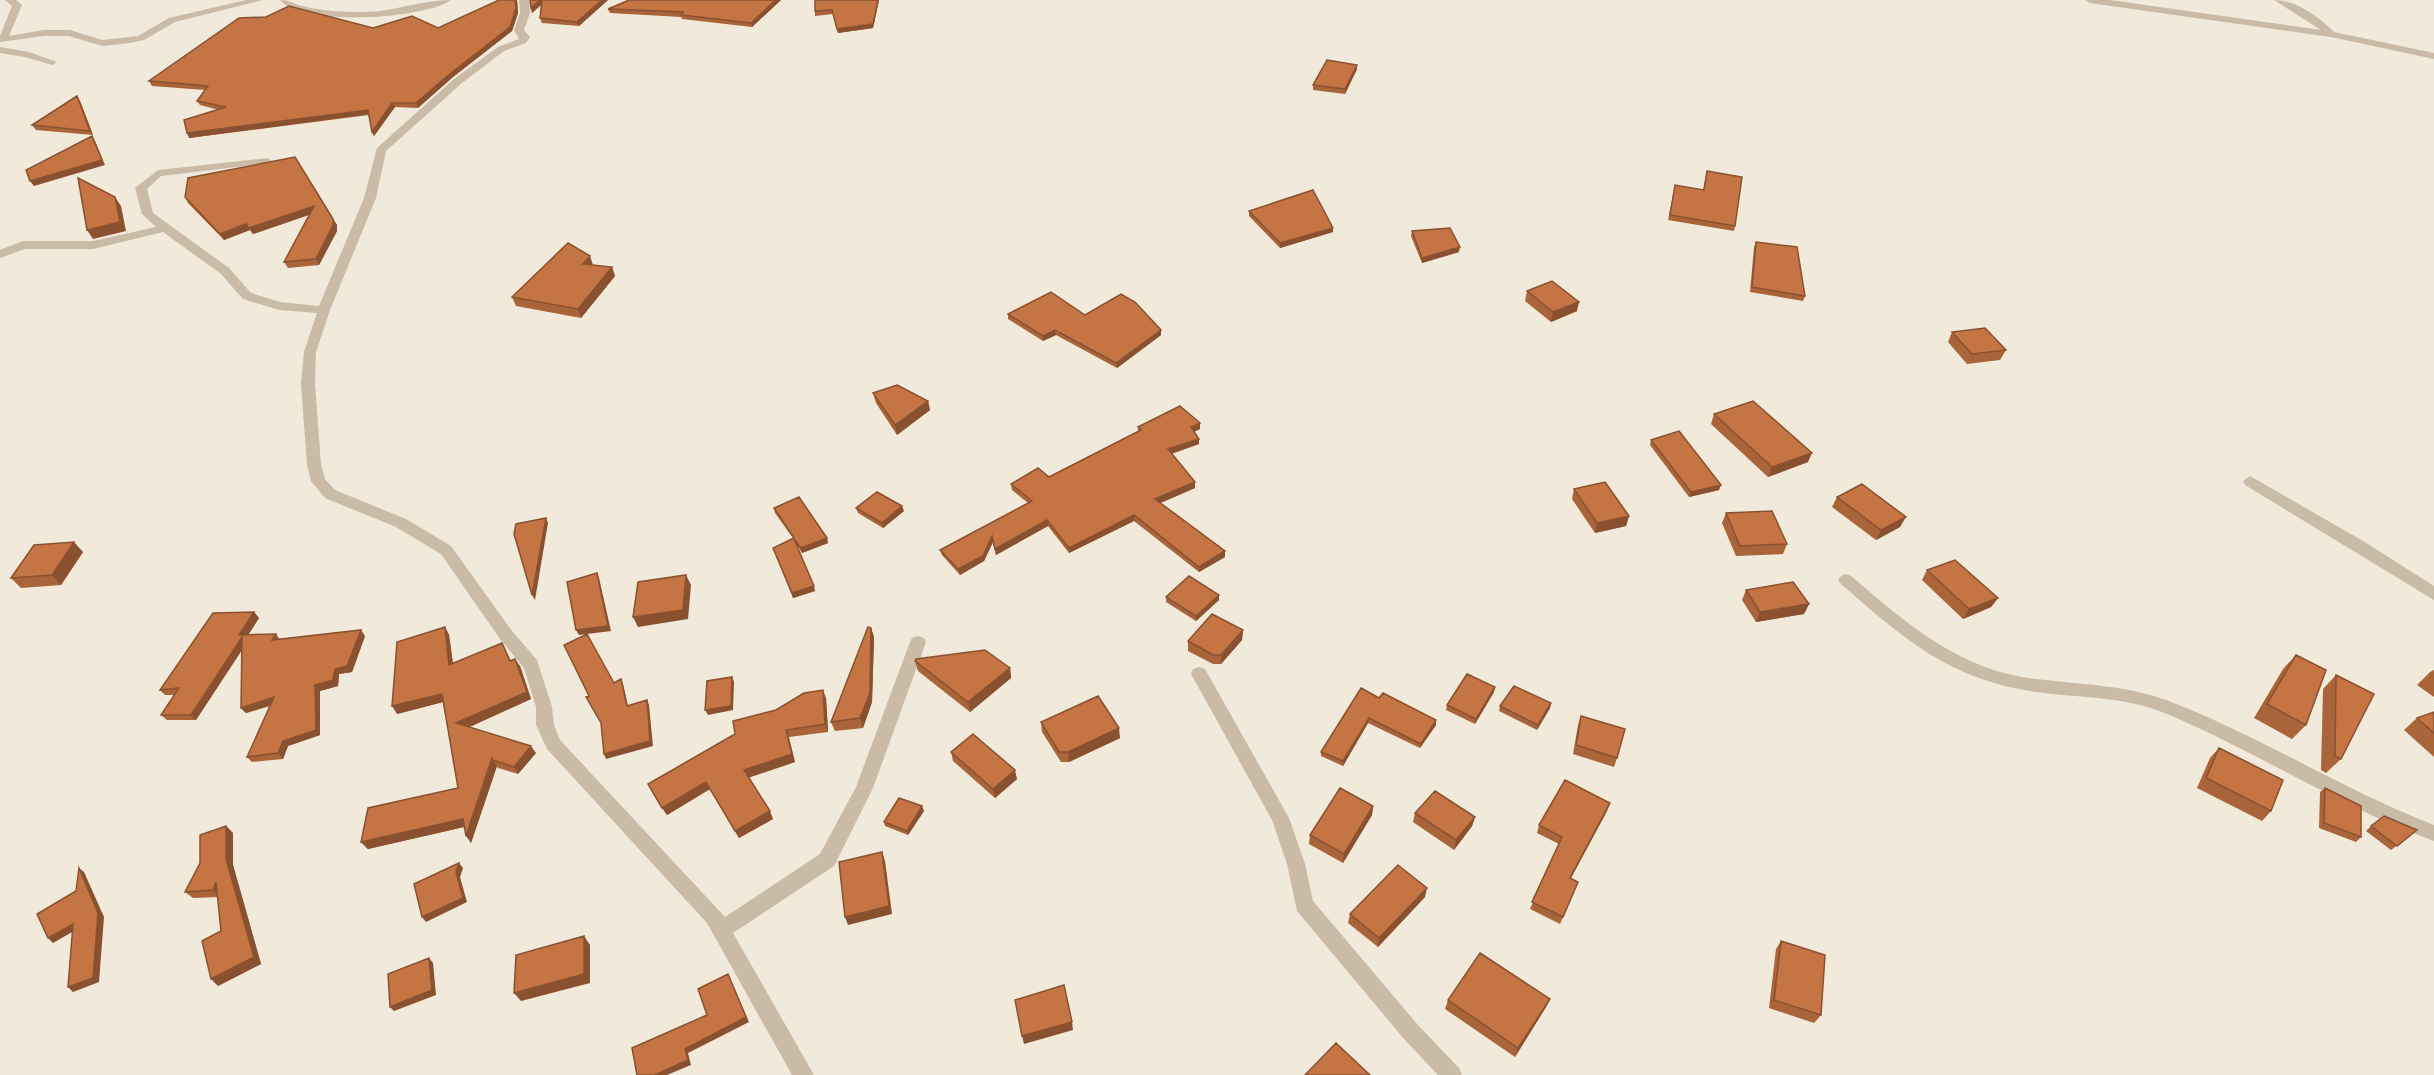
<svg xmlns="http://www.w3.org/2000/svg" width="2434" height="1075" font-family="'Alegreya Sans',sans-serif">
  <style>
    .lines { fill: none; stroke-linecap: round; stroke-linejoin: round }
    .minor { fill: #c9bba6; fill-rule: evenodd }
    .wall { fill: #a9643a }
    .shaded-wall { fill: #8a5130 }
    .building { fill: #c57444; stroke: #8a5130; stroke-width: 1.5 }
  </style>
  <rect width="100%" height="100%" fill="#f1e9da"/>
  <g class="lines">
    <path class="minor" d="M5 0H16L22 5 9 36 44 30H70L102 40 130 37 138 36 169 18 246 0H263L175 22 144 40 130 43 102 46 69 36H44L0 42V36L12 6Z
      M280 0C290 0 294 4 302 6 321 11 343 12 363 12 393 12 421 0 451 0 425 19 302 27 280 0Z
      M519 0H529L530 13 524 30 530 37 526 43 504 51 462 83 386 151 376 198 330 310 316 352 315 384 321 465 325 479 335 490 406 519 451 546 512 631 537 660 552 707 554 725 560 740 725 917 820 854 856 787 910 642 912 638 918 636 924 638 926 642 873 788 834 866 733 933 814 1075H792L707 923 547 749 536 725V707L524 668 500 639 441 554 396 527 325 498 311 481 307 465 301 384 304 352 317 313 279 310 243 299 221 274 163 232 93 249H25L0 258V250L23 241H93L156 227 142 214 135 188 158 170 267 158 272 161 271 163 161 176 147 189 153 213 229 268 251 293 280 302 319 306 364 198 377 148 454 79 498 47 519 39 514 30 520 13Z
      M2085 0H2110L2321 30 2274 0C2296 0 2319 17 2334 32L2434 53V59L2331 37 2090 3Z
      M0 47 29 52 57 62 52 65 25 57 0 53Z
      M2250 476 2363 541 2434 586V600L2245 485 2243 481Z
      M1846 574 1851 576C1903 620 1953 665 2022 677 2073 685 2125 683 2174 703 2263 738 2344 790 2434 825V841C2339 807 2255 750 2162 712 2122 696 2078 698 2036 692 1950 680 1904 639 1841 584L1838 580 1841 576Z
      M1199 667 1205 669 1289 818 1305 864 1313 901 1418 1025 1459 1068 1462 1075H1438L1404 1039 1297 911 1287 864 1272 820 1191 674 1193 669Z"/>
  </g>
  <path class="wall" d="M517 0 518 13 512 31 453 77 418 108 395 107 374 136 372 132 369 115 189 138 219 110 200 105 197 101 205 90 152 86 149 81 373 28H438Z
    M530 0H608L579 26 542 23 540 18 541 5 532 13Z
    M781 0 752 27 682 19 681 17 610 13 608 9Z
    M815 0H879L873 28 838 33 833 14 815 16Z
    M1357 69 1345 94 1313 90V85Z
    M80 101 93 135 36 130 32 125Z
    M295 157 337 225V231L319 265 288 268 284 262 309 215 253 234 250 230 224 240 188 203 185 197 188 178Z
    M1707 171 1735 226 1734 231 1668 220 1674 190H1703Z
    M1249 211 1333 232 1280 248 1249 216Z
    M1412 231 1459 252 1422 263 1411 236Z
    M1756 242 1805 296 1803 301 1750 292 1754 247Z
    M593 265 612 267 615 276 581 318 516 306 512 297Z
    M1527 291 1577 311 1551 322 1525 301Z
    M1008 314 1085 315 1161 330V335L1117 368 1056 335 1043 341 1008 319Z
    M1952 332 2006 350 2000 360 1967 364 1948 342Z
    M873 393 928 401 930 410 897 435 876 403Z
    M1714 414 1808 462 1768 477 1711 424Z
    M1200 423V429L1194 432 1199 439V444L1171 454 1195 488 1160 503 1225 551V557L1199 572 1134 521 1069 553 1048 526 996 555 993 542 984 561 960 575 942 555 940 550 1028 503 1012 490 1011 484 1049 477 1138 432V427Z
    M1651 440 1719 490 1689 497 1650 445Z
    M1574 489 1629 516 1626 526 1595 533 1572 499Z
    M1837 497 1900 527 1876 540 1832 507Z
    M774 508 827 538 828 543 802 553 797 545 815 591 793 598 773 548 793 538 775 513Z
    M856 508 904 511 883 528 858 513Z
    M1726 513 1787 544 1783 554 1736 556 1722 523Z
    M83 552 61 585 21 588 11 578Z
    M1927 570 1998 598 1991 607 1963 619 1922 580Z
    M1746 590 1809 604 1804 614 1756 622 1742 600Z
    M1219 595V600L1196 621 1166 602V597Z
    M254 612 259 618 248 635 280 639 365 636 352 672 339 674 338 686 320 691V735L288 746 283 759 252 762 247 757 270 706 246 713 241 708 242 650 196 720H167L161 715 175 695H165L160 690Z
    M445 627 449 635 453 663 502 643 511 661 520 666 531 699 469 727 536 753 518 774 498 768 497 766 471 843 464 827 368 849 361 842 458 788 443 702 397 714Z
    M871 628 874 637 872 702 863 728 835 731 831 722Z
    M1243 630 1242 640 1221 664H1213L1188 651V641Z
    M2296 655 2306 725 2292 739 2254 718 2283 669Z
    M915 661 1010 668 1011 678 970 712 918 671Z
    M2434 670V697L2417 685 2430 672Z
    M2336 675 2341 759 2326 773 2321 770 2323 689Z
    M1494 692 1475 724 1446 710 1447 705Z
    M826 698 828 732 789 737 795 762 748 778 773 819 739 838 710 789 667 815 648 784 735 734Z
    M1379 698 1436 720V725L1420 748 1368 723 1343 766 1321 756V752Z
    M1551 703 1550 708 1537 730 1499 711 1500 706Z
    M2434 712V757L2404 730 2417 718Z
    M1581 716 1617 758 1614 767 1573 754 1578 725Z
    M1041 722 1120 738 1069 762H1061L1042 732Z
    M2219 748 2271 811 2262 821 2197 788 2210 758Z
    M951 752 1017 779 995 798 953 761Z
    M2325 788 2361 837 2356 842 2319 828 2320 792Z
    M1373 806 1372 815 1343 863 1309 844 1310 835Z
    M924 811 908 835 885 826 884 822Z
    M1607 811 1571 878 1575 889 1560 924 1530 909 1559 844 1537 833 1539 825Z
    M1415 813 1475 817 1472 826 1454 850 1413 822Z
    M226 826 233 833V865L261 964 218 986 221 931 218 897 193 898 185 892Z
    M2371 826 2417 830 2391 850 2366 831Z
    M1425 897 1378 947 1348 923 1350 914Z
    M1781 941 1821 1015 1814 1023 1769 1008 1776 949Z
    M1550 999 1546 1007 1515 1057 1445 1009 1448 1000Z"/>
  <path class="shaded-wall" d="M515 0H517L518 13 512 31 453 77 418 108 416 103Z
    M540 0H542L543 3 532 13 531 8Z
    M602 0H608L579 26 577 22Z
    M776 0H781L752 27 751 23Z
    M878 0H879L873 28 838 33 837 29Z
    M1357 65V69L1345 94V89Z
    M77 96 80 101 93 135 90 131Z
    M392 103 395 107 374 136 372 132Z
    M368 110 370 114 189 138 187 133Z
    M92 136 95 141 105 165 34 186 30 181Z
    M115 197 121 206 126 231 93 239 87 230Z
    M314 206 317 212 253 234 249 228Z
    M333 219 337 225V231L319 265 316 259Z
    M246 224 250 230 224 240 220 234Z
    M1333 228V232L1280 248V243Z
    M1460 247 1459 252 1422 263V258Z
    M590 256 593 265 583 264Z
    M612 267 615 276 581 318 578 309Z
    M1579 302 1577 311 1551 322 1553 312Z
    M1055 330 1056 335 1043 341V336Z
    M1161 330V335L1117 368 1116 363Z
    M928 401 930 410 897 435 895 425Z
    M1200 423V429L1191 433V427Z
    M1199 439V444L1168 455V449Z
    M1812 453 1808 462 1768 477 1772 467Z
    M1195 482V488L1156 505 1155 499Z
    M1721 485 1719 490 1689 497 1691 492Z
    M902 506 904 511 883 528 882 523Z
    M1134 515V521L1069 553V548Z
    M1629 516 1626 526 1595 533 1597 523Z
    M1906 517 1900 527 1876 540 1881 530Z
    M546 518 548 523 535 600 532 595Z
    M1047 520 1048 526 996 555 995 549Z
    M992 536 993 542 984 561 960 575 958 569Z
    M827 538 828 543 802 553 801 548Z
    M74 542 83 552 61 585 52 575Z
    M1225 551V557L1199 572V567Z
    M597 573 599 578 611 631 579 635 576 630Z
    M686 575 691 585 688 619 638 627 633 617Z
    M814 586 815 591 793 598 792 593Z
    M1219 595V600L1196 621V616Z
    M1998 598 1991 607 1963 619 1969 609Z
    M1809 604 1804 614 1756 622 1760 612Z
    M254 612 259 618 245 640 247 642 196 720 191 715Z
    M445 627 449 635 454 672 449 665Z
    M871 628 874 637 872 702 863 728 860 718Z
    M361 630 365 636 352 672 339 674 338 686 320 691V735L288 746 283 759 278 753 283 741 315 685 335 669Z
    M1243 630 1242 640 1221 664V655Z
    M276 634 280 640H272Z
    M515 659 520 666 531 699 461 731 456 723Z
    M1010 668 1011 678 970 712 968 702Z
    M732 677 734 682 733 710 708 715 705 710Z
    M621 679 623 684 629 710 627 706Z
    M1495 687 1494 692 1475 724 1476 719Z
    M823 690 826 698 828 732 825 724Z
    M442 694 447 701 397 714 392 706Z
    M274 697 278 703 246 713 241 708Z
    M647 700 649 705 653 746 606 759 604 754Z
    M1551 703 1550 708 1537 730 1538 725Z
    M1369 718 1368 723 1343 766V761Z
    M1436 720V725L1420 748 1421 744Z
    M1119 728 1120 738 1069 762 1068 752Z
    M786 730 795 762 747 778 744 770Z
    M531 746 536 753 518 774 514 767Z
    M492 758 497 766 471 843 466 836Z
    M1015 770 1017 779 995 798 993 789Z
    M706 782 710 789 667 815 662 808Z
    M1610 803 1607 811 1567 885 1570 878Z
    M922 806 924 811 908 835 907 831Z
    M1373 806 1372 815 1343 863 1344 854Z
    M770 811 773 819 739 838 735 831Z
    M1475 817 1472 826 1454 850 1456 840Z
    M463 819 468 826 368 849 361 842Z
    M226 826 233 833V865L261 964 218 986 211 979 254 957 226 859Z
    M882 852 885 861 892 914 848 925 845 917Z
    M459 863 463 868 460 877 467 902 426 922 422 917 456 872Z
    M79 868 84 872 104 917 99 982 73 992 68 987Z
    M216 882 220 897 213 890Z
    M1427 888 1425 897 1378 947 1379 938Z
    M73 924 79 928 53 943 48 938Z
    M584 936 590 945V983L521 1001 514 993Z
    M429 958 433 963 436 995 394 1011 390 1007Z
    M728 974 749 1022 688 1053 691 1065 667 1075H655L685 1049 746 1017Z
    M1550 999 1546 1007 1515 1057 1518 1048Z
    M1072 1022 1073 1030 1024 1044 1022 1036Z"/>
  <path class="building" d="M499 0H515L516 8 510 27 451 73 416 103H392L372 132 368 110 187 133 184 120 226 107 197 101 208 86 149 81 239 18 266 17 289 6 373 28 412 16 438 28Z
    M530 0H540L531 8Z
    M542 0H602L577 22 540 18Z
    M629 0H776L751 23 681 15 683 12 608 9Z
    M815 0H878L873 24 837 29 832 10 815 11Z
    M1327 60 1357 65 1345 89 1313 85Z
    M77 96 90 131 32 125Z
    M92 136 102 160 30 181 26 170Z
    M295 157 333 219V225L316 259 284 262 314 206 249 228 246 224 220 234 185 197 188 178Z
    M1707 171 1742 177 1735 226 1670 215 1675 185 1704 190Z
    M78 178 115 197 120 222 87 230Z
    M1313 190 1333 228 1280 243 1249 211Z
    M1450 228 1460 247 1422 258 1412 231Z
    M1756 242 1797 247 1805 296 1752 287Z
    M568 243 590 256 583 264 612 267 578 309 512 297Z
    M1552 281 1579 302 1553 312 1527 291Z
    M1051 292 1085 315 1121 294 1135 302 1161 330 1116 363 1055 330 1043 336 1008 314Z
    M1985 328 2006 350 1972 354 1952 332Z
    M897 385 928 401 895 425 873 393Z
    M1753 401 1812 453 1772 467 1714 414Z
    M1180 406 1200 423 1191 427 1199 439 1168 449 1195 482 1155 499 1225 551 1199 567 1134 515 1069 548 1047 520 995 549 992 536 983 556 958 569 940 550 1032 501 1011 484 1038 468 1049 477 1141 430 1138 427Z
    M1679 431 1721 485 1691 492 1651 440Z
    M1605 482 1629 516 1597 523 1574 489Z
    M1862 484 1906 517 1881 530 1837 497Z
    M877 492 902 506 882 523 856 508Z
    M799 497 827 538 801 548 794 539 814 586 792 593 773 548 794 538 774 508Z
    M1772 511 1787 544 1740 546 1726 513Z
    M546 518 532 595 514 534 516 524Z
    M74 542 52 575 11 578 34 545Z
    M1955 560 1998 598 1969 609 1927 570Z
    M597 573 608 626 576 630 567 582Z
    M686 575 683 610 633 617 638 582Z
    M1189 576 1219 595 1196 616 1166 597Z
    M1793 582 1809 604 1760 612 1746 590Z
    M254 612 239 635 276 634 272 640 361 630 347 666 335 669 333 680 315 685 316 730 283 741 278 753 247 757 274 697 241 708 242 637 191 715H161L179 688 160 690 213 613Z
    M1212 614 1243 630 1221 655H1213L1188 641Z
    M445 627 449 665 502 643 510 661 515 659 527 692 456 723 531 746 514 767 493 760 492 758 466 836 463 819 361 842 368 808 458 788 442 694 392 706 397 642Z
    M868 627 871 628 870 693 860 718 831 722Z
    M587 634 614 683 621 679 627 706 647 700 650 741 604 754 601 723 586 697 589 696 564 645Z
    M985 650 1010 668 968 702 915 661 916 659Z
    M2296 655 2326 670 2306 725 2267 704Z
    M1467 674 1495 687 1476 719 1447 705Z
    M2336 675 2374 694 2341 759 2335 756Z
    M732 677 731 706 705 710 707 681Z
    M1514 686 1551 703 1538 725 1500 706Z
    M1361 688 1379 698 1383 693 1436 720 1421 744 1369 718 1343 761 1321 752Z
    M823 690 825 724 786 730 792 754 744 770 770 811 735 831 706 782 662 808 648 784 735 734 733 721 776 710 804 693Z
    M1098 696 1119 728 1068 752H1059L1041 722Z
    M2434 712V733L2417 718Z
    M1581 716 1625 729 1617 758 1576 745Z
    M973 734 1015 770 993 789 951 752Z
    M2219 748 2283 780 2271 811 2206 778Z
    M1565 780 1610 803 1570 878 1578 882 1563 917 1532 902 1562 837 1539 825Z
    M1340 788 1373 806 1344 854 1310 835Z
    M2325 788 2361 806V837L2324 823Z
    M1435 791 1475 817 1456 840 1415 813Z
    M899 798 922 806 907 831 884 822Z
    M2384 816 2417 830 2397 846 2371 826Z
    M226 826V859L254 957 211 979 202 941 221 931 216 882 213 890 185 892 200 863V835Z
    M882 852 889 906 845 917 839 862Z
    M459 863 456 872 463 898 422 917 414 884Z
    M1398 865 1427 888 1379 938 1350 914Z
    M79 868 98 913 93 978 68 987 73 924 48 938 37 914 76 891Z
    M584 936V974L514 993 516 955Z
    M1781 941 1825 955 1821 1015 1774 1000Z
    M1480 953 1550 999 1518 1048 1448 1000Z
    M429 958 432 990 390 1007 388 974Z
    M728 974 746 1017 685 1049 688 1060 655 1075H637L632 1048 707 1015 698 989Z
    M1064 985 1072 1022 1022 1036 1015 1000Z
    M1336 1043 1370 1075H1305Z"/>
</svg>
